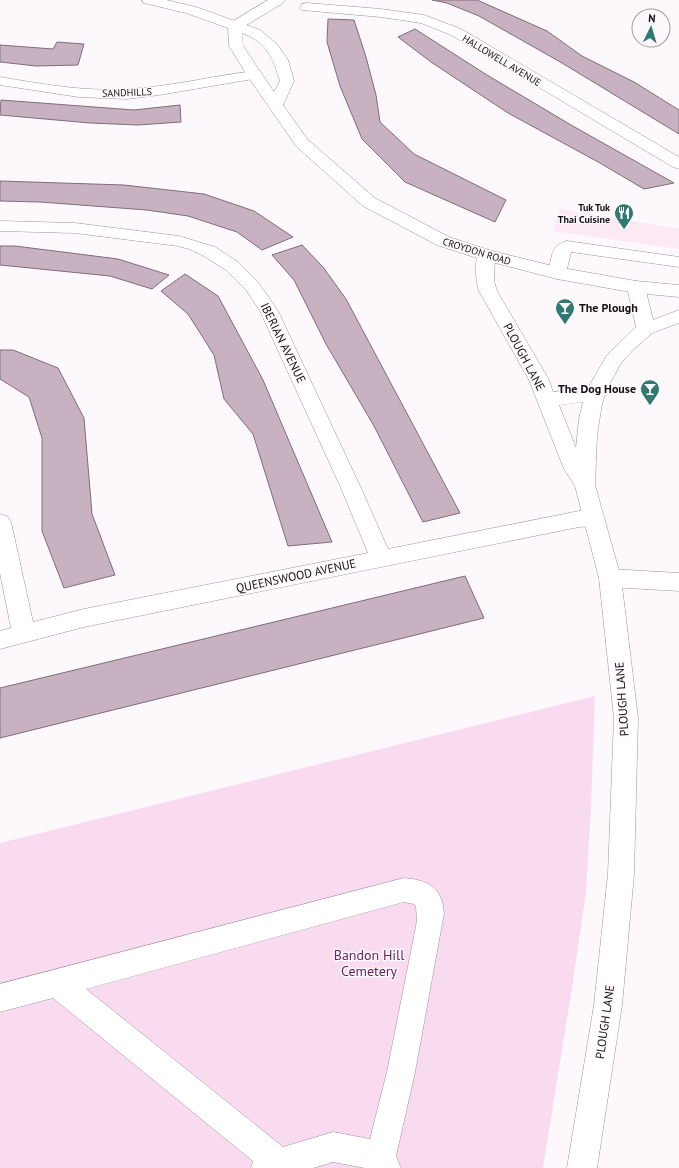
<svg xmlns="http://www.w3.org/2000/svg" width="679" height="1168" font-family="'PT Sans',sans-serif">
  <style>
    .built { fill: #fbe9f5 }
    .green { fill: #f9dbf0 }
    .building { fill: #c8b2c1; stroke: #806c7a }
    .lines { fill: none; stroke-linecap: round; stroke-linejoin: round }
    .minor-casing { stroke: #a48f9d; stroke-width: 1 }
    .major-casing { stroke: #a48f9d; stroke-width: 1 }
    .highway-casing { stroke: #a48f9d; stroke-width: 1 }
    .minor { fill: #fff; fill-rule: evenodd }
    .major { fill: #fff; fill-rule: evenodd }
    .highway { fill: #fff; fill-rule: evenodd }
    .labels { text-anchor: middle; stroke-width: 3; stroke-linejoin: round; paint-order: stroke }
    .far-street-label { font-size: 10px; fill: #160f14; stroke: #fdf8fb }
    .far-poi-label { font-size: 10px; font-weight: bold; fill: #160f14; stroke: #fdf8fb; text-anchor: end }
    .poi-label { font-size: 12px; font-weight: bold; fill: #160f14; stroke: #fdf8fb; text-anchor: start }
    .street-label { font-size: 12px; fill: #160f14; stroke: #fdf8fb }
    .near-park-label { font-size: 14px; fill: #6b1e5a; stroke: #fdf8fb }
  </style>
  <rect width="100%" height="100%" fill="#fdf8fb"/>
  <path class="built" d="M560 209 679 229V249L553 231Z"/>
  <path class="green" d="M595 696 591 807 586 892 572 988 543 1168H0V843Z"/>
  <path class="building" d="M432 0H477L547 31 582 56 634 82 679 110V134L562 63 479 16 447 3Z
    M328 19 354 20 366 57 376 95 380 122 414 154 506 200 495 222 405 182 362 139 340 86 327 42Z
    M415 29 487 75 571 125 674 183 644 189 600 163 508 113 431 62 398 37Z
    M57 42 84 44 78 65 36 66 0 62V45L53 49Z
    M1 100 134 110 180 105 181 122 138 125 90 123 0 115Z
    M0 181 124 185 204 194 254 211 293 237 262 250 237 232 188 216 147 210 40 202 0 201Z
    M302 245 323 267 346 299 460 513 423 522 374 426 326 344 294 280 272 255Z
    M0 246H15L118 259 169 275 152 289 110 276 0 265Z
    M185 274 218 296 263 380 332 542 288 546 253 434 224 399 214 355 188 314 161 291Z
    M0 350H13L58 368 84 418 92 514 115 575 64 588 42 531V438L29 397 0 379Z
    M465 576 484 618 0 738V688Z"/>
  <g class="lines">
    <defs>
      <path id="minor" d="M307 3 381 9 424 15 461 29 679 157V169L673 167 451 35 421 23 381 17 302 10 300 7 302 4Z
        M254 71 259 72 261 75 259 78 159 95 127 99 79 97 0 85V77C42 84 85 92 127 89 170 87 212 76 254 71Z
        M0 221 75 223 179 236 215 247 238 262 258 282 278 311 361 488 388 549 579 511 594 510 601 512 605 518 601 524 594 526 579 527 84 627 0 649V631L11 628 0 573V514L7 516 11 522 33 622 84 609 368 553 341 488 260 311 246 290 226 270 202 255 189 249 178 246 75 233 0 231Z
        M567 241 679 257V267L571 252 566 273 563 277 557 279 551 277 548 273C552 258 550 245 567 241Z
        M610 569 679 573V591L610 587 602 584 599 578 602 572Z
        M404 878C428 880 442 887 444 913L415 1072 396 1156 401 1168H365L333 1162 313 1168H251L253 1161 53 998 0 1012V984ZM404 902 414 904 416 906 417 921 387 1072 370 1139 333 1132 283 1147 86 989Z"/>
      <path id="major" d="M268 0H285L283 3 240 29 235 30 230 29 228 26 230 23Z
        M486 250 492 251 495 255 494 281 497 291 549 380 553 392 588 388 607 355 636 327 627 287 630 283 636 281 642 283 645 287 653 320 679 310V323L652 333 632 351 621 363 607 389 602 404 597 435 595 485 621 578 638 718 634 874 622 1005 597 1168H567L594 1005 608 874 614 718 599 578 575 486 564 469 529 380 479 291C476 280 473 261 480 251ZM583 402 579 419 576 448 559 405Z"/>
      <path id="highway" d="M142 0H166L196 7 260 30 277 44 288 60 294 81 283 105 308 140 375 198 449 237 492 251 557 267 636 281 679 285V297L636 293 557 279 480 259 437 245 363 206 296 146 247 75 229 46 228 28 186 13 144 3ZM242 33C267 42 273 58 280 81L274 92 243 46Z"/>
    </defs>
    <use href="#minor" class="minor-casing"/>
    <use href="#major" class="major-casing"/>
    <use href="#highway" class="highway-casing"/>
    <use href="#minor" class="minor"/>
    <use href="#major" class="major"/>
    <use href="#highway" class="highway"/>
  </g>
  <defs>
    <symbol id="restaurant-pin" viewBox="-11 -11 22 30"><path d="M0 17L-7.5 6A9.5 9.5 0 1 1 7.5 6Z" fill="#307871" stroke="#fdf8fb"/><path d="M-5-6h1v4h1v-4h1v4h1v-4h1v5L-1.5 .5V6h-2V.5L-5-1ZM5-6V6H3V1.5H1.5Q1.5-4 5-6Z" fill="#fff"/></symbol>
    <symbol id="bar-pin" viewBox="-11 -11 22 30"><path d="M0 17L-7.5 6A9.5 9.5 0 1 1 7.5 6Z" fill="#307871" stroke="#fdf8fb"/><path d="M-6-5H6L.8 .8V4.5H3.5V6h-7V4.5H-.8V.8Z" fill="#fff"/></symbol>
  </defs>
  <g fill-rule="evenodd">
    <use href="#restaurant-pin" x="613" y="202" width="22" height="30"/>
    <use href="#bar-pin" x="554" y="297" width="22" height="30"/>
    <use href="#bar-pin" x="639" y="378" width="22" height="30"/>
  </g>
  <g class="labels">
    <g class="far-street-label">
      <text transform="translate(502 60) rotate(31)" y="4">HALLOWELL AVENUE</text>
      <text transform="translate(127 92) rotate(-2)" y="4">SANDHILLS</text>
      <text transform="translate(477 251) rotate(17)" y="4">CROYDON ROAD</text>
    </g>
    <g class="far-poi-label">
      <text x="610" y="211">Tuk Tuk<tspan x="610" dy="12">Thai Cuisine</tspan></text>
    </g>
    <g class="poi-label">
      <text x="579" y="312">The Plough</text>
      <text x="636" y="393" text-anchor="end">The Dog House</text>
    </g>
    <g class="street-label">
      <text transform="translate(283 343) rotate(64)" y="4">IBERIAN AVENUE</text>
      <text transform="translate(524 357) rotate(62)" y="4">PLOUGH LANE</text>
      <text transform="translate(296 576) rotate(-12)" y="4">QUEENSWOOD AVENUE</text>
      <text transform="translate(622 699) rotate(-94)" y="4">PLOUGH LANE</text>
      <text transform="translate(605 1022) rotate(-82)" y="4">PLOUGH LANE</text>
    </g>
    <g class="near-park-label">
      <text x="369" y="960">Bandon Hill<tspan x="369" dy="16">Cemetery</tspan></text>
    </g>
  </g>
  <g transform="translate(651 28) rotate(5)"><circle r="19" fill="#fdf8fb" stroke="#a19b9f"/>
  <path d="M0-3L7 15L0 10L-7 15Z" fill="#307871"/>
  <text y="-6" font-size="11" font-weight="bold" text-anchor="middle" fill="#160f14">N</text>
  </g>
</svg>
